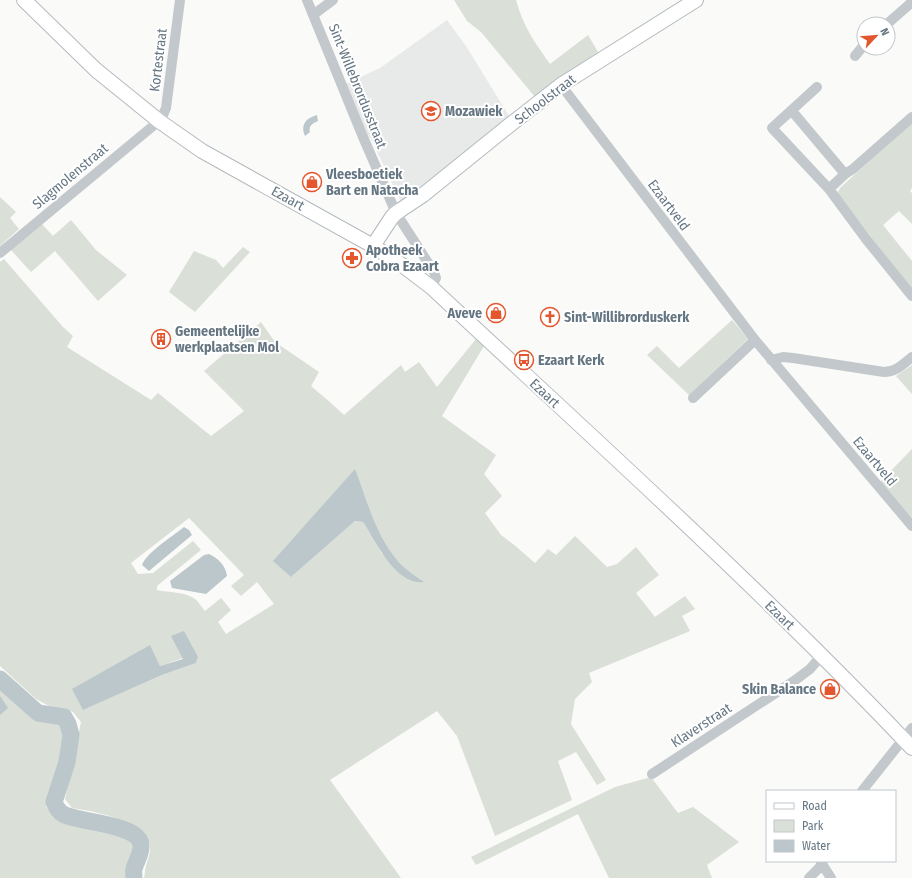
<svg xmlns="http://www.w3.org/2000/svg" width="912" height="878" font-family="'Fira Sans Condensed',sans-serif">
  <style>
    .built { fill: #e8e9e9 }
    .green { fill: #dadfd7; fill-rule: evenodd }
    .water { fill: #bbc7cb }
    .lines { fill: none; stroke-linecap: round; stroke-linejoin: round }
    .river { stroke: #bbc7cb; stroke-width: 17 }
    .secondary-casing { stroke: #b3babf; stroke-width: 16 }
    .street { stroke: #c3c8cc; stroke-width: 10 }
    .secondary { stroke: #fff; stroke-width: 14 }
    .labels { text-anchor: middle; stroke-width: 4; stroke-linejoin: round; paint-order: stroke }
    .street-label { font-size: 14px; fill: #657683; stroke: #fff }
    .poi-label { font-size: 14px; font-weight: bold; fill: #657683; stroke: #fff; text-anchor: start }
  </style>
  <rect width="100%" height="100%" fill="#fafaf8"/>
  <path class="built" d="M447 20 466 46 511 119 423 191 401 202 370 137 368 138 345 84 380 68Z"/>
  <path class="green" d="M454 0H516C523 26 535 43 550 64L588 35 598 52 535 97 481 32 467 21Z
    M912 123V188L910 191 912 193V224L899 211 883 225 912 261V290L837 193 841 187Z
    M0 197 16 212 10 218 19 229 0 246Z
    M71 220 96 250 127 275 98 301 55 251 31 272 10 249 41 223 53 236Z
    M243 247 250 252 195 312 169 292 194 251 216 260 223 268Z
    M4 259 63 327 73 336 67 347 151 400 158 393 211 436 244 411 204 371 261 322 275 342 319 372 311 386 331 403 344 415 401 365 405 372 419 362 437 387 476 339 484 346 442 416 496 455 484 474 502 496 485 513 501 535 513 544 535 563 548 549 556 555 575 536 607 567 617 564 636 547 659 575 636 593 655 617 685 596 695 609 682 616 690 631 589 673 592 682 575 699 571 724 606 780 597 785 576 752 558 761 572 800 495 836 457 736 437 711 330 780 401 878H144C145 874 145 869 146 866 148 858 151 853 150 845 144 820 93 811 72 808L65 799 81 722 73 712 67 710 51 707 36 699 0 666V262ZM355 470C365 496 379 543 399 562 406 570 415 576 423 582L382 554 363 522 355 521 291 577ZM189 518 244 575 231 586 241 596 257 582 274 604 226 634 218 622 231 610 221 598 205 611C201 607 199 602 195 599 184 591 169 593 157 590V586L201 550 193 541 153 573 138 574 131 563ZM150 646 160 666 183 658 198 657 196 663 162 675 83 710Z
    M732 320 748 339 689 395 647 355 657 346 679 368Z
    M912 365V394L896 376Z
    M912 449V518L880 482Z
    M0 688 32 719C39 720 50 718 56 721 74 733 48 790 46 807L50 812 60 819 92 829H105L131 839 134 846 127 869V878H0Z
    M651 777 678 813 693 807 739 842 707 865 712 878H609L578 814 476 865 471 857 615 787Z"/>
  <path class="water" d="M317 115 318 121C313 123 308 126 310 132L305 136C300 125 306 118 317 115Z
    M355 469C367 500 376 536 398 561 405 569 415 576 424 582 396 586 376 542 363 522L355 521 291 577 273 561Z
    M184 527 189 530 192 535 149 571 142 565C147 552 173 536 184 527Z
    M209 554C218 558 226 566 227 576L206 594 172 588 170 581 204 555Z
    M184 631 198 657 196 663 162 675 83 710 72 689 150 645 160 666 183 659 171 636Z
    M0 696 8 708 0 715Z"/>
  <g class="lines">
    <path class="river" d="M0 679 38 713 64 717 68 724 71 735 67 762 54 802C56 807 58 811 63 814 79 823 139 823 141 845 142 853 136 861 134 869 133 872 134 875 134 878"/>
    <defs>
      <path id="secondary" d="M24 0 96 70 159 121 202 151 373 246 402 265 431 287C593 438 759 587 912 748
        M373 246 392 217 396 213 423 195 511 124 561 85 696 0"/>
    </defs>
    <use href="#secondary" class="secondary-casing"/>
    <path class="street" d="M307 0 363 137 396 213 434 272 436 278 431 287
      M313 15 333 0
      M887 24 912 2
      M855 56 864 45
      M561 85 755 340 912 526
      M817 87 772 128 829 189 866 239 912 296
      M792 111 845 174
      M829 189 845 174 853 169 912 117
      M0 253 159 121 163 115 166 108 180 0
      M771 360 783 357 793 358 884 372C896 372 903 364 912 357
      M693 398 755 340
      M652 774 794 681 810 669 822 655
      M862 791 912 728
      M822 864 831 878
      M809 878 819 868 823 861"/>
    <use href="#secondary" class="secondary"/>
  </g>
  <defs>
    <symbol id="school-ring" viewBox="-11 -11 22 22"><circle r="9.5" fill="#fff" stroke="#e4572e" stroke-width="1.5"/><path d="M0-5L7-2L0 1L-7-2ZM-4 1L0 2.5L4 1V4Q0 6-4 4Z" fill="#e4572e"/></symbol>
    <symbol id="shop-ring" viewBox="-11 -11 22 22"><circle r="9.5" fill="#fff" stroke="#e4572e" stroke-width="1.5"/><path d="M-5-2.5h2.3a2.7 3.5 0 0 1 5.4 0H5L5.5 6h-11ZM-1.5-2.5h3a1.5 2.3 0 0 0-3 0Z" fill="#e4572e"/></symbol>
    <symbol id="pharmacy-ring" viewBox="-11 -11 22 22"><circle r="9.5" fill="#fff" stroke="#e4572e" stroke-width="1.5"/><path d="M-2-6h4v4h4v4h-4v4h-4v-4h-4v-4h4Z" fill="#e4572e"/></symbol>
    <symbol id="church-ring" viewBox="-11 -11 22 22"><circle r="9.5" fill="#fff" stroke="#e4572e" stroke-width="1.5"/><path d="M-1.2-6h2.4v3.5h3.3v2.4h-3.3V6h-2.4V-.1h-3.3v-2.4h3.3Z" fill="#e4572e"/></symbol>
    <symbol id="building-ring" viewBox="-11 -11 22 22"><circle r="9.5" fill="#fff" stroke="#e4572e" stroke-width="1.5"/><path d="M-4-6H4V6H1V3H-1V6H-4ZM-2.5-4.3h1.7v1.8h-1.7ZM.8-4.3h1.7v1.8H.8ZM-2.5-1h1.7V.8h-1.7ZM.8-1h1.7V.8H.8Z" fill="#e4572e"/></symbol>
    <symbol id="bus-ring" viewBox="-11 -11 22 22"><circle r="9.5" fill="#fff" stroke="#e4572e" stroke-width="1.5"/><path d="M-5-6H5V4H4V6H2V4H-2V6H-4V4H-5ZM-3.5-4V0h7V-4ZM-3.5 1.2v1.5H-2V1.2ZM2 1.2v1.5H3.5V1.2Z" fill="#e4572e"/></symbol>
  </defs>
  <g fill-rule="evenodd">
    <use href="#school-ring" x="420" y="100" width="22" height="22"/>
    <use href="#shop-ring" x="301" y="171" width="22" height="22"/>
    <use href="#pharmacy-ring" x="341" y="247" width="22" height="22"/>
    <use href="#shop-ring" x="485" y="302" width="22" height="22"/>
    <use href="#church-ring" x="539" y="306" width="22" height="22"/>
    <use href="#building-ring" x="150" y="328" width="22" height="22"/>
    <use href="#bus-ring" x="513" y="349" width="22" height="22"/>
    <use href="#shop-ring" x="819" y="678" width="22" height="22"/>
  </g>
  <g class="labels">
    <g class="street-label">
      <text transform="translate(158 60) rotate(-83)" y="5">Kortestraat</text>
      <text transform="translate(358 86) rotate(68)" y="5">Sint-Willebrordusstraat</text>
      <text transform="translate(545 99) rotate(-37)" y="5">Schoolstraat</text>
      <text transform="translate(70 176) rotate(-40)" y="5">Slagmolenstraat</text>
      <text transform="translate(288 198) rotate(29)" y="5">Ezaart</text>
      <text transform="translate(669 205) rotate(53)" y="5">Ezaartveld</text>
      <text transform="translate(545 393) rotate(43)" y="5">Ezaart</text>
      <text transform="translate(875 461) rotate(50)" y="5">Ezaartveld</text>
      <text transform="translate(780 615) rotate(44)" y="5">Ezaart</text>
      <text transform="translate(701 725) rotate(-33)" y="5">Klaverstraat</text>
    </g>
    <g class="poi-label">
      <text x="445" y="116">Mozawiek</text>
      <text x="326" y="179">Vleesboetiek<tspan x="326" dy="16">Bart en Natacha</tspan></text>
      <text x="366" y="255">Apotheek<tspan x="366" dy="16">Cobra Ezaart</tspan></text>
      <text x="482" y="318" text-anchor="end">Aveve</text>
      <text x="564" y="322">Sint-Willibrorduskerk</text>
      <text x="175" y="336">Gemeentelijke<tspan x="175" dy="16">werkplaatsen Mol</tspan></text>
      <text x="538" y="365">Ezaart Kerk</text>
      <text x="816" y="694" text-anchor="end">Skin Balance</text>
    </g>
  </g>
  <rect x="766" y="790" width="130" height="72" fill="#ffffff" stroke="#c1c8cd"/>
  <rect x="774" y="803" width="20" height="6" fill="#ffffff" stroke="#c1c8cd"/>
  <text x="802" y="810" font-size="12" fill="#657683">Road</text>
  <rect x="774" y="820" width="20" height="12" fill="#dadfd7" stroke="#c1c8cd"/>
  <text x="802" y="830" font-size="12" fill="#657683">Park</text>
  <rect x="774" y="840" width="20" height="12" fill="#bbc7cb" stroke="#c1c8cd"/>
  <text x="802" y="850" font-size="12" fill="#657683">Water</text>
  <g transform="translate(876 36) rotate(64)"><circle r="19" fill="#ffffff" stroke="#c1c8cd"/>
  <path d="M0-3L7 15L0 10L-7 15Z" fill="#e4572e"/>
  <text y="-6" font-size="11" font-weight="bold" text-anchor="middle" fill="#657683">N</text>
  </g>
</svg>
